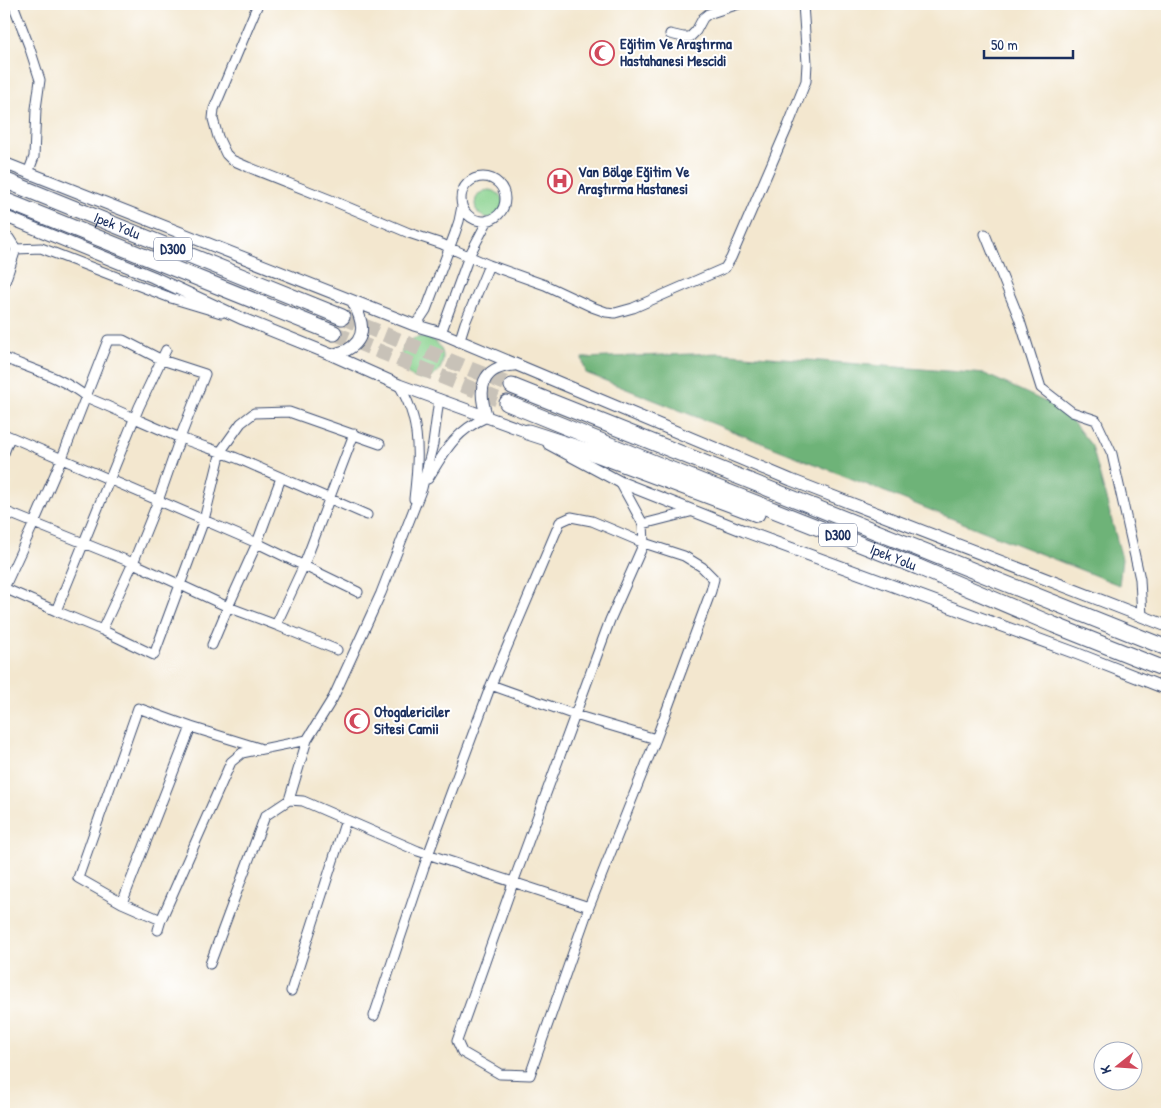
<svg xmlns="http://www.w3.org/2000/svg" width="1171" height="1118" font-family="'Patrick Hand',sans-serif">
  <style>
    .green { fill: #88d18d; stroke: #528076 }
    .forest { fill: #6eb378; stroke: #44716b }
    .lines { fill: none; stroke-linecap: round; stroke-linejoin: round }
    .trunk-tunnel { stroke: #c8c2b8; stroke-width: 15; stroke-dasharray: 15 8; stroke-linecap: butt }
    .minor-casing { stroke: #3b4b6f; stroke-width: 11 }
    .tertiary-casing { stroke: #3b4b6f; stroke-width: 13 }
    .trunk-casing { stroke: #3b4b6f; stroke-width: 17 }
    .minor { stroke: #fff; stroke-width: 9 }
    .tertiary { stroke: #fff; stroke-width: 11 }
    .trunk { stroke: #fff; stroke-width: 15 }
    .labels { text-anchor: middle; stroke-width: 4; stroke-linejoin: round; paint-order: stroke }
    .shield { fill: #fff; stroke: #5f6d8e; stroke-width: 1 }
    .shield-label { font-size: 14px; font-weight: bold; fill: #1b2f5e }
    .poi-label { font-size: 15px; font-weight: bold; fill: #1b2f5e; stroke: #fff; text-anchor: start }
    .street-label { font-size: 15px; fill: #1b2f5e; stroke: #fff }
  </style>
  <rect width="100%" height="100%" fill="#fff"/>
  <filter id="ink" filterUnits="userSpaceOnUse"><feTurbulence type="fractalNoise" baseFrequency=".02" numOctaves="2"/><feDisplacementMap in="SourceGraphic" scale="10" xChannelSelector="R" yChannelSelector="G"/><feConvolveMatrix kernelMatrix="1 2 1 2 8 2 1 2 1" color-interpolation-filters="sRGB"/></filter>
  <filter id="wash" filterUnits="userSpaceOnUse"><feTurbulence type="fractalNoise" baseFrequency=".0096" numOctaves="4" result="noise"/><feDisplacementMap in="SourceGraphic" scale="20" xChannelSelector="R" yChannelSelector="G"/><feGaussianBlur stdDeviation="1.12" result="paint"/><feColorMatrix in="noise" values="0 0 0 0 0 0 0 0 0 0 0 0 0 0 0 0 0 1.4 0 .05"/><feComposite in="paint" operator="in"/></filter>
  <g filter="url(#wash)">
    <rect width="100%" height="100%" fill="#f3e7cf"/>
    <path class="green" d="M475 204a14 14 0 1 1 28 0a14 14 0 1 1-28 0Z
      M401 358a21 21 0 1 1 42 0a21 21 0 1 1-42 0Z"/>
    <path class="forest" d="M719 353 985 374 1063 410 1092 446 1122 559 1119 585 586 373 582 358Z"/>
  </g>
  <g filter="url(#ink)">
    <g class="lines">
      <path class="trunk-tunnel" d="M342 317 512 386
        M334 333 507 403"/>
      <defs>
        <path id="minor" d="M13 4 29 46 40 80 36 109 34 157 28 173
          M258 4 214 109 213 119 218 137 226 154 232 160 248 167 331 200 409 233 442 244 450 248 489 265 545 285 592 307 606 312 615 313 633 308 725 268 731 258 788 126 806 81 807 63 803 4
          M670 34 683 37H690L696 31 703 18 708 14 739 4
          M461 199a22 22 0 1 1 44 0a22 22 0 1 1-44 0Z
          M985 234 1019 318 1041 388 1072 412 1096 420 1112 454 1140 579 1142 617
          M4 236 9 238 16 249 4 285
          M16 249 41 248 171 298 221 313
          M414 325 420 319 426 310 455 233 459 221 462 206
          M441 333 469 256 488 220
          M459 342 465 323 489 265
          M4 358C29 368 66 379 86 397 117 410 147 424 178 437 198 445 219 451 239 459L367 515
          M399 385C405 395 410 406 413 417 420 444 417 472 414 499
          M4 434 257 543 358 592
          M4 453 10 437
          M428 479C445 451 455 431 487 417
          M620 482 643 524 694 511
          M4 511 133 563 228 607 276 625 337 650
          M4 588 34 523 62 458 108 340H123L162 360 205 374 180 438 158 501 133 563 102 630
          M4 588 56 611 102 630 154 655 204 520 221 451 241 423 254 413 289 412 380 444
          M56 611 139 407 166 350
          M276 625 304 565 354 434
          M212 645 228 607 257 543 281 478
          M491 685 575 715 656 739
          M289 800 307 740
          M122 903 191 727
          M161 920 122 903 78 878 138 708 191 727 259 748
          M158 930 161 920 231 762 242 753 307 740 333 698 381 593 422 488 433 444 439 399
          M210 964 265 816 289 800 303 801 418 851 589 907
          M291 991 346 820
          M374 1016 428 855 491 685 560 522 571 517 592 521 644 543 684 556 702 567 714 579 711 591 656 739 589 907 530 1075 500 1074 462 1052 457 1041 513 883 610 620 644 543 643 524"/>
        <path id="tertiary" d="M4 163 414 325 441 333 791 480 1167 626
          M4 216 153 277 243 319 332 355 399 385 528 432 533 435
          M332 355C337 353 342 352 347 350 369 338 362 319 353 302
          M487 417C477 389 481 367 514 365
          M549 444 620 482 744 531 1078 654 1167 689"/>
        <g id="trunk">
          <path id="s1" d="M4 180 342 317"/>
          <path d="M4 200 334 333"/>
          <path d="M512 386 1167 648"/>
          <path id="s2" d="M507 403 662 466 918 567 1054 625 1167 670"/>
          <path d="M528 432 596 454 757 514"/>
        </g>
      </defs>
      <use href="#minor" class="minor-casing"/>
      <use href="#tertiary" class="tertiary-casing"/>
      <use href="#trunk" class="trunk-casing"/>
      <use href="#minor" class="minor"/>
      <use href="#tertiary" class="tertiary"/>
      <use href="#trunk" class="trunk"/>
    </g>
  </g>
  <defs>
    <symbol id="mosque-ring" viewBox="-11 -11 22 22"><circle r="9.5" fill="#fff" stroke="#d1495b" stroke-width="1.5"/><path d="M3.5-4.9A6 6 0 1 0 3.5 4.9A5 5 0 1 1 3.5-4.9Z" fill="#d1495b"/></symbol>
    <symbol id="hospital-ring" viewBox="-11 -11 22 22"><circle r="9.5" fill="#fff" stroke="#d1495b" stroke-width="1.5"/><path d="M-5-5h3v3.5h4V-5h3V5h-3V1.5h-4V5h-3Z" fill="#d1495b"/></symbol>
  </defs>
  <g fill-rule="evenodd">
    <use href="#mosque-ring" x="588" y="39" width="28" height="28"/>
    <use href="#hospital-ring" x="546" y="167" width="28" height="28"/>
    <use href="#mosque-ring" x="343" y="707" width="28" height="28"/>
  </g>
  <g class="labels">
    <g class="shield">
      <rect x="154" y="237.5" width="38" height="23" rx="4"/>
      <rect x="819" y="523.5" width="38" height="23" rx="4"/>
    </g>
    <g class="shield-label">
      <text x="173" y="254">D300</text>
      <text x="838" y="540">D300</text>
    </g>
    <g class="poi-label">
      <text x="620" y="49">Eğitim Ve Araştırma<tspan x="620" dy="17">Hastahanesi Mescidi</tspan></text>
      <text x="578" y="177">Van Bölge Eğitim Ve<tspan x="578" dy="17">Araştırma Hastanesi</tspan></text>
      <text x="374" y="717">Otogalericiler<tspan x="374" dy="17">Sitesi Camii</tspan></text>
    </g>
    <g class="street-label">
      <text dy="5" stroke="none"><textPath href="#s1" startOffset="122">Ipek Yolu</textPath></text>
      <text dy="5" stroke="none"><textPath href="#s2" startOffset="416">İpek Yolu</textPath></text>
    </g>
  </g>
  <rect width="1171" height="1118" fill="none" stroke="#fff" stroke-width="20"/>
  <g transform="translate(1118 1066) rotate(253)"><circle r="24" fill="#ffffff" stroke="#a4acbf"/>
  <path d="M0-4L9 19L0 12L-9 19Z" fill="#d1495b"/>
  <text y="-8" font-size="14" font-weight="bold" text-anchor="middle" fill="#1b2f5e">K</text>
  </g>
  <path d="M984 50v8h89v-8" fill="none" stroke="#1b2f5e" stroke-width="2.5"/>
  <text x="991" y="50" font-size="15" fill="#1b2f5e" stroke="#ffffff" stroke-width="4" paint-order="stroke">50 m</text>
</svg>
